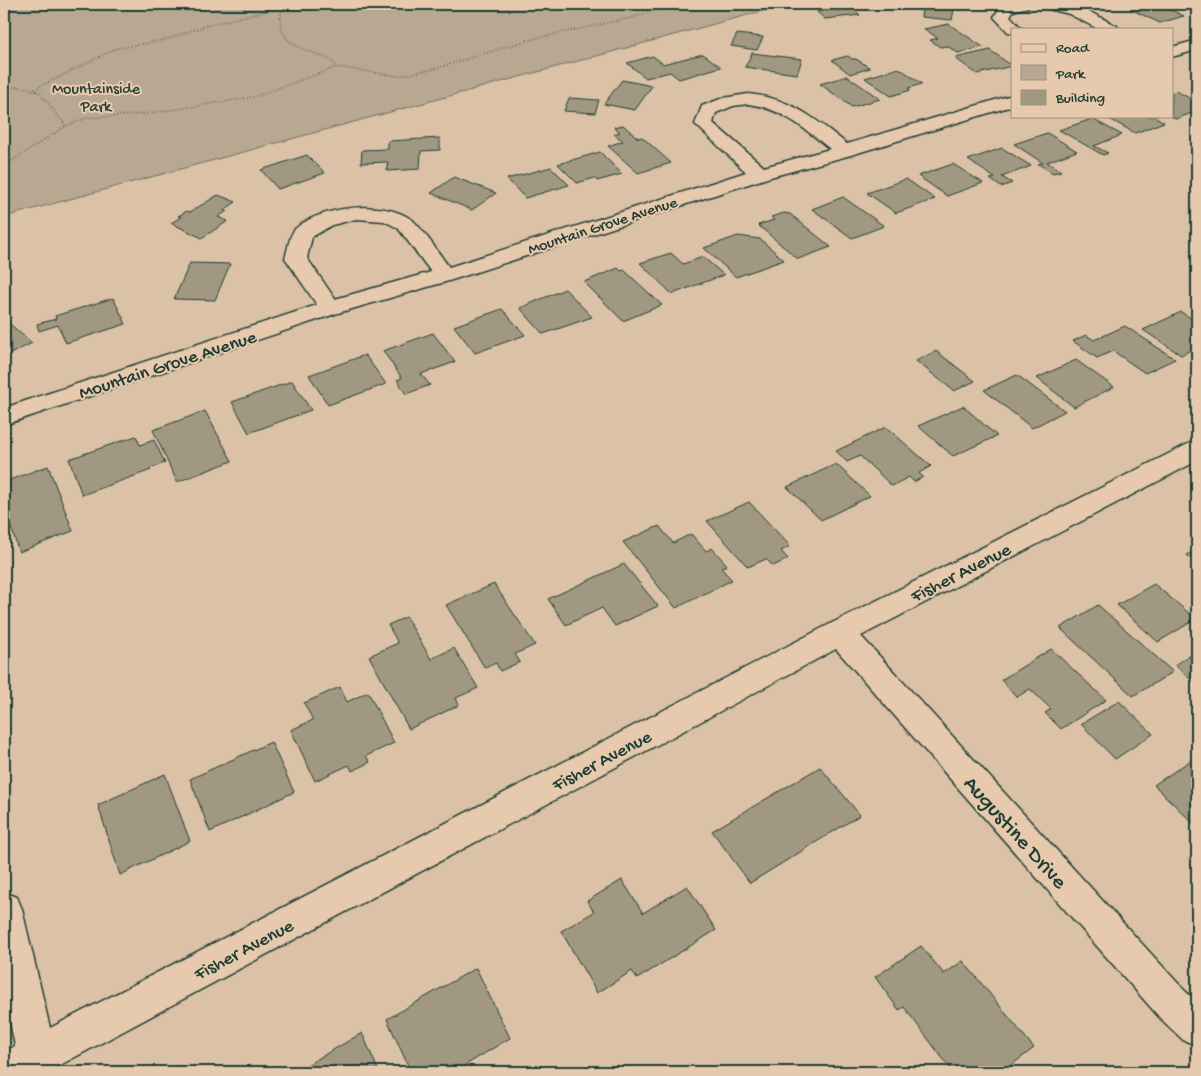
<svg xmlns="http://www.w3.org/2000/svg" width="1201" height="1076" font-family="'Gochi Hand',sans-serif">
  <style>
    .green { fill: #b8a891; stroke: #6c7262 }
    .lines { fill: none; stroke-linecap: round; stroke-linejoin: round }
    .stream { fill: #606b5c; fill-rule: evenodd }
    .building { fill: #a19882; stroke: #1f3d34 }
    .minor-casing { stroke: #1f3d34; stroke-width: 3 }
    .path { stroke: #1f3d34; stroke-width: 2; stroke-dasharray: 0.5 2.5; stroke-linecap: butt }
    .minor { fill: #e7caad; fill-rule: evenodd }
    .labels { text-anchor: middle; stroke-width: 4; stroke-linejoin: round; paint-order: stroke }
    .far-park-label { font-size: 16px; fill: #274239; stroke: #e7caad }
    .far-street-label { font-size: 16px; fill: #1f3d34; stroke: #e7caad }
    .street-label { font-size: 19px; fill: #1f3d34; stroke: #e7caad }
    .near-street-label { font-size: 22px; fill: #1f3d34; stroke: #e7caad }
  </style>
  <rect width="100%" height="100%" fill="#dbc2a6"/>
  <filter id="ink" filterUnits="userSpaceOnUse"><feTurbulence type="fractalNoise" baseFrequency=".02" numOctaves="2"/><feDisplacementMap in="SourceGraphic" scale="10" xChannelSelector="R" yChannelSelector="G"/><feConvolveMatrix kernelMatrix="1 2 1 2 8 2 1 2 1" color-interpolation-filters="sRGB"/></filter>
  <g filter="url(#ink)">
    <path class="green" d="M4 4H788L4 217Z"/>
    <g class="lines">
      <path class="stream" d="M4 4H15L4 8Z"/>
    </g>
    <path class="building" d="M911 4H955L952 20 921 17 922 10 910 9Z
      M1147 4H1158L1184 16 1160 23 1130 9Z
      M849 5 860 15 825 19 817 12Z
      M949 24 983 47 958 53 947 46 940 47 930 40 938 38 924 29Z
      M737 34 763 37 757 50 731 46Z
      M990 50 1012 66 977 74 955 58Z
      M752 53 802 59 797 74 745 67Z
      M703 54 721 67 679 79 670 72 646 78 627 63 653 56 663 64Z
      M848 56 852 59H856L870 68 850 74 832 60Z
      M899 68 922 84 908 88 911 90 891 96 865 78Z
      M847 76 880 99 852 107 820 84Z
      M622 80 652 86 635 110 604 104Z
      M1176 91 1197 102V111L1176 119 1171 116 1172 93Z
      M569 98 599 100 595 113 564 111Z
      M1104 116H1154L1164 122 1135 133Z
      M1092 119 1122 135 1094 146 1108 153 1103 155 1059 130Z
      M623 125 638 138 642 137 671 163 638 173 608 146 623 141 614 134 620 132 614 127Z
      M1047 133 1077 151 1047 162 1061 171 1053 173 1038 164 1043 163 1014 144Z
      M440 138V150L421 151 420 169 387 171 388 162 361 163 362 150 388 149V141Z
      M1002 148 1031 166 1002 177 1012 183 1001 187 990 179 995 178 968 160Z
      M600 152 622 174 597 181 595 178 577 183 558 164Z
      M307 155 325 173 278 189 261 170Z
      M953 164 983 183 947 196 918 176Z
      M551 167 569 185 525 198 507 179Z
      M454 177 496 193 472 210 431 193Z
      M906 179 935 199 896 213 867 193Z
      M218 195 236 202 224 210 227 211 218 217 228 221 202 238 171 223 181 217 178 216 187 211 190 212Z
      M843 197 884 226 852 238 812 209Z
      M784 213 790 214 831 247 798 259 758 225 774 220 771 217Z
      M738 236 760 239 784 260 736 277 704 248Z
      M671 253 683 264 703 257 724 275 672 294 640 263Z
      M190 263 230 264 215 300 174 299Z
      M618 268 621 271 624 270 662 305 623 321 584 282Z
      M565 289 592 317 543 334 520 308Z
      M113 298 126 324 66 343 58 325 39 331 37 324 56 319 55 316Z
      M502 309 525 335 475 353 454 326Z
      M1181 312 1197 322V347L1181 355 1143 330Z
      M4 319 32 343 4 357Z
      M1125 326 1175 359 1145 373 1113 351 1097 358 1073 341 1086 335 1094 340Z
      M433 333 455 362 421 374 430 385 406 394 397 380 402 378 383 351Z
      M936 351 975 381 954 391 916 361Z
      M365 355 386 384 328 405 309 375Z
      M1076 360 1114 387 1074 407 1037 378Z
      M1017 375 1065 411 1032 428 984 390Z
      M292 381 311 410 249 433 232 402Z
      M963 406 997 436 953 456 918 426Z
      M205 411 232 461 177 482 153 430Z
      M886 427 931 466 919 473 923 477 914 482 909 477 892 486 860 456 847 462 836 451Z
      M136 436 140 445 154 440 165 463 150 468 151 470 82 495 69 459Z
      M836 464 870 496 821 520 787 487Z
      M48 466 73 531 19 552 4 506V482Z
      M749 502 790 546 781 551 788 559 773 566 766 559 748 567 707 521Z
      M659 526 673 543 691 534 706 551 712 548 727 565 721 568 732 580 676 608 623 542Z
      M1197 549V564L1187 555Z
      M624 564 658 606 615 626 602 608 566 625 548 599Z
      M494 584 535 645 515 654 520 662 500 671 496 663 485 668 446 605Z
      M1154 584 1196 619 1158 642 1117 605Z
      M1098 605 1173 672 1133 696 1060 628Z
      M406 617 431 659 454 648 478 688 456 698 459 705 409 729 369 656 398 643 388 625Z
      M1051 649 1106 700 1061 729 1045 713 1051 709 1030 689 1017 697 1001 680Z
      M1197 651V685L1175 665Z
      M340 687 347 702 368 692 394 743 366 756 370 762 352 771 349 765 315 781 291 730 313 720 304 703Z
      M1119 701 1153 734 1115 759 1081 724Z
      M271 742 294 792 210 832 190 779Z
      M1194 758 1197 761V827L1154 785Z
      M820 767 860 815 750 883 712 831Z
      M165 774 190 841 120 875 98 805Z
      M622 880 643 913 687 886 716 930 637 979 632 971 597 993 561 931 594 912 587 901Z
      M921 946 944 974 963 961 1034 1048 1002 1072H953L904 1007 899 1010 875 977Z
      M476 968 510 1038 454 1072H411L387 1019Z
      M362 1033 379 1072H295Z"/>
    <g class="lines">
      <defs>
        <path id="minor" d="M1005 4H1030L1028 7 1013 11 1010 16 1022 29H1012V33L1008 32 994 17 1001 5Z
          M1039 4C1074 2 1087 10 1117 26L1119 29H1098L1069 14 1041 7Z
          M1197 40V50L1172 57V47Z
          M748 94C791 98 814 118 847 144L1012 95V106L851 155 767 178 452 280 338 313 4 425V408L317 305 285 258C288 250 289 235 295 229 321 206 382 199 411 219 422 227 439 254 449 267L746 172 695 124 702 106 723 98ZM748 104C781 108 805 129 830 149L764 167 713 123 716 113 733 106ZM356 219 384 221 398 228 431 272 335 299 307 258 312 237 332 225Z
          M1197 441V461L861 636 1186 992 1197 1001V1045L1183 1040 1160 1018 836 649 51 1070 46 1072H4V1052L15 1046 4 992V892L17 897 22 909 50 1028 830 624 1188 444Z"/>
      </defs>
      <use href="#minor" class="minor-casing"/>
      <path class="path" d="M274 4 282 9C274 48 306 47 332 61L337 67
        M4 86 28 88 39 92 66 126
        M35 89 115 49 164 40 212 24 262 12 282 9 308 10 332 4
        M4 166 66 126 86 118 146 114 254 97 337 67 398 76 434 69 528 40 630 18 677 4"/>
      <use href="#minor" class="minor"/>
    </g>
  </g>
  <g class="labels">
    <g class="far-park-label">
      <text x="96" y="93">Mountainside<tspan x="96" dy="18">Park</tspan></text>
    </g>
    <g class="far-street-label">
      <text transform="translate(602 224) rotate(-18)" y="6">Mountain Grove Avenue</text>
    </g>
    <g class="street-label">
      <text transform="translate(167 363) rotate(-18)" y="7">Mountain Grove Avenue</text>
      <text transform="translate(960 571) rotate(-27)" y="7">Fisher Avenue</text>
      <text transform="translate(601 759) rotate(-28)" y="7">Fisher Avenue</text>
      <text transform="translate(243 948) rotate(-28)" y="7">Fisher Avenue</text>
    </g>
    <g class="near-street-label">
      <text transform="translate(1017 831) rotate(48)" y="8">Augustine Drive</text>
    </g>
  </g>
  <rect width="1201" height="1076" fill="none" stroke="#e7caad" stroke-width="20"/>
  <rect x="10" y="10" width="1181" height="1056" fill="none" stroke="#1f3d34" stroke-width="2" filter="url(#ink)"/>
  <rect x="1011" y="28" width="162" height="90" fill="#e7caad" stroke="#97927d"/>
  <rect x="1021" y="44" width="25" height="8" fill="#e7caad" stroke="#97927d"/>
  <text x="1056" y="52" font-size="15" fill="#1f3d34">Road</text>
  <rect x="1021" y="65" width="25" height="15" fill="#b8a891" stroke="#97927d"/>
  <text x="1056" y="78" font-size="15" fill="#1f3d34">Park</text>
  <rect x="1021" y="90" width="25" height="15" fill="#a19882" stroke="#97927d"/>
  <text x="1056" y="102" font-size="15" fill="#1f3d34">Building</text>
</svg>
